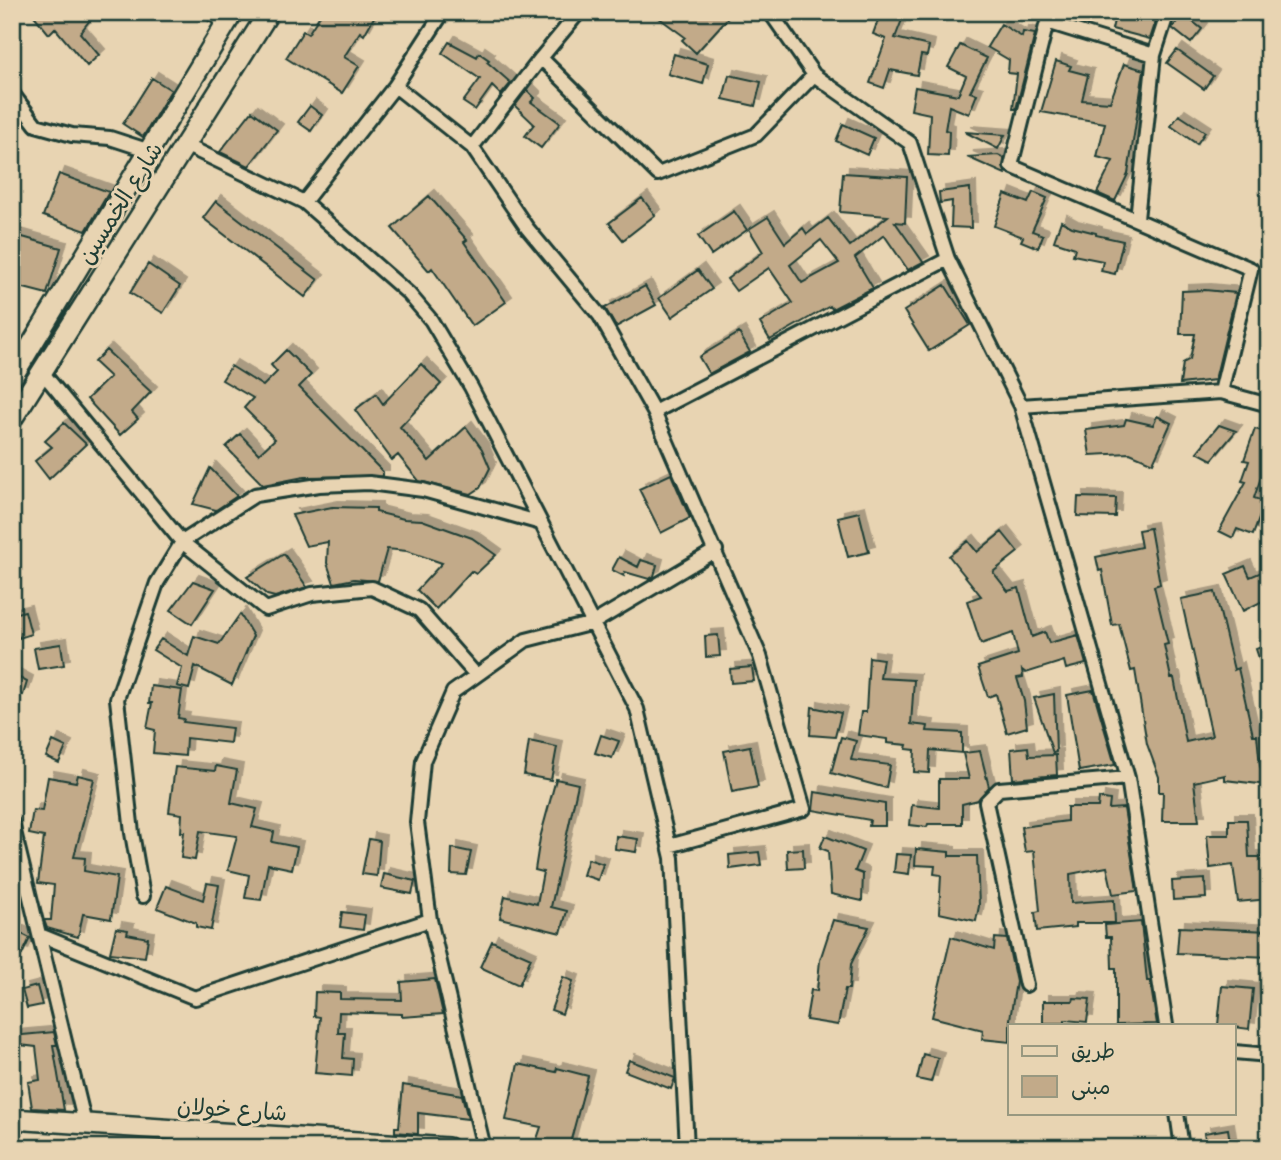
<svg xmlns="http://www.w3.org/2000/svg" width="1281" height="1160" font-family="Mynerve,'Playpen Sans Arabic',sans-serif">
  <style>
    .building { fill: #c2aa89; stroke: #1f3d34; stroke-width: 2; fill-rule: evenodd; filter: url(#shadow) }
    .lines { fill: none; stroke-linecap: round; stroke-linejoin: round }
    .minor-casing { stroke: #1f3d34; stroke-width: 18 }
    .primary-casing { stroke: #1f3d34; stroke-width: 24 }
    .minor { stroke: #e8d4b2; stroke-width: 12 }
    .primary { stroke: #e8d4b2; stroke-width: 19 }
    .labels { text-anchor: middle; stroke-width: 6; stroke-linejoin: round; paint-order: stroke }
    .street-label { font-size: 23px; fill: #1f3d34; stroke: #e8d4b2 }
  </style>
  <defs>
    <filter id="shadow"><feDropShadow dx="6" dy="-6" stdDeviation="0" flood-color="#0004"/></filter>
  </defs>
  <rect width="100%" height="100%" fill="#e8d4b2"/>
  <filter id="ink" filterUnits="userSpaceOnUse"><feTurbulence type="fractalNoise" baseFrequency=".0143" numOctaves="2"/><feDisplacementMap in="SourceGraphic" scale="14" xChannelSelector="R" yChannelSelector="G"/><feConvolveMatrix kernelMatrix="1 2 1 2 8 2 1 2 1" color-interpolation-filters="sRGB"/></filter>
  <g filter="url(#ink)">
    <path class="building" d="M31 12H96L80 33 99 55 87 66 55 28 49 34Z
      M322 12H377L364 35 360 32 344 57 359 66 342 93 286 58 303 31 308 34Z
      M651 12H733L696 53 682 40 685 37Z
      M881 12H905L895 38 929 46 927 56 921 55 917 75 890 70 884 88 870 83 886 39 873 34Z
      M1116 12 1144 18 1145 12H1159L1150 39 1112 29Z
      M1183 14 1202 29 1191 43 1172 28Z
      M1001 24 1022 37 1023 32 1035 34 1016 109H1013L1017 74 1008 73 1009 60 987 47Z
      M449 42 477 57 479 53 489 60 487 62 511 83 501 95 492 86 475 110 463 102 480 79 442 53Z
      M960 45 987 58 970 92 977 94 969 114 949 106 945 130 949 131 948 156 928 155 930 114 911 110 915 87 958 95 966 76 948 67Z
      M1177 50 1213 76 1204 89 1167 63Z
      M674 54 708 64 703 84 668 74Z
      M1056 61 1071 66 1069 70 1088 75 1082 100 1110 102 1124 64 1144 70 1128 174 1115 201 1097 193 1113 161 1097 157 1105 123 1041 112Z
      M729 75 761 82 755 106 723 99Z
      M152 78 171 90 143 137 123 124Z
      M527 90 535 98 531 102 560 123 541 148 525 136 534 124 515 106Z
      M310 106 322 115 311 131 298 122Z
      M252 111 277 130 249 166 220 152Z
      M1179 115 1205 132 1197 144 1171 126Z
      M843 124 874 138 867 155 836 141Z
      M965 132 1005 135 998 149Z
      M998 155 1004 158 1005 174 967 157Z
      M843 173 907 177 905 223 895 222 923 262 908 270 884 235 855 258 873 288 832 309 830 306 770 340 760 323 793 303 769 268 736 291 727 279 763 252 749 229 768 217 785 243 803 228 807 234 828 218 850 246 888 216 840 212ZM821 240 839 263 802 283 790 265Z
      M59 174 109 192 86 231 43 216Z
      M970 188 971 228 951 227 952 201 940 203 939 192Z
      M1033 192 1047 198 1032 231 1043 235 1038 248 1021 241 1023 237 994 226 1005 194 1028 203Z
      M429 196 467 240 464 242 506 302 472 326 432 268 429 271 392 228Z
      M642 198 655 215 623 240 609 223Z
      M216 201 318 280 305 297 203 218Z
      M734 211 747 230 711 255 698 236Z
      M1061 221 1072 227 1096 233V235L1123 241 1115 274 1101 271 1103 261 1073 255 1075 248 1054 241Z
      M12 234 61 248 47 294 12 285Z
      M148 264 180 286 163 313 130 293Z
      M698 270 712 289 672 317 659 298Z
      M945 285 970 325 929 351 904 311Z
      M645 286 656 305 616 327 605 308Z
      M1205 290 1236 293 1215 380 1180 384 1183 363 1190 359 1195 334H1180L1182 291Z
      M739 333 750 352 709 374 699 357Z
      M106 350 151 392 132 412 138 419 120 435 87 399 110 377 94 362Z
      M286 350 311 375 299 387 383 472V476L304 477 263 485 226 447 240 434 259 454 275 439 244 408 253 398 222 380 231 366 263 386 277 372 271 365Z
      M421 364 441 384 400 427 429 461 466 427 482 449 490 468 480 488 471 494 419 481 398 455 392 460 355 410 376 394 383 404Z
      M1157 416 1171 423 1153 463 1130 453 1090 455 1086 430 1124 425 1126 419 1153 425Z
      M64 423 86 444 49 479 35 461 52 447 45 441Z
      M1219 425 1236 431 1212 460 1197 452Z
      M1255 429 1269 433V454L1254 498 1265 502 1253 535 1237 529 1233 538 1219 531 1246 482 1242 481 1249 461 1244 460Z
      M210 468 237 496 216 510 193 504Z
      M671 474 690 518 661 533 639 489Z
      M1078 497 1116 498 1115 517 1077 516Z
      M332 507 376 508V512L404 519 422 520 472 538 496 555 476 574 471 571 436 609 417 590 442 563 407 551 387 549 378 581 354 579 334 583 327 563 328 542 306 546 292 515Z
      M859 512 869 552 848 557 838 517Z
      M1150 528 1160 584 1154 586 1168 644 1164 645 1171 678H1174L1186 742 1212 736 1181 599 1215 592 1234 670 1238 668 1253 735H1257L1260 766 1268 785 1225 780V775L1194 782 1199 821H1162L1163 792H1159V777L1147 744 1135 670 1131 671 1119 624 1112 625 1102 570 1099 571 1096 557 1141 547 1138 530Z
      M1002 532 1018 552 993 572 1008 591 1019 588 1032 637 1045 632 1049 643 1078 635 1086 664 1066 669 1064 661 1026 673 1022 670 1023 677 1017 678 1024 701 1027 727 1007 733 996 694 988 697 978 667 1018 654 1013 633 981 644 967 601 981 596 949 556 968 541 977 552Z
      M284 554 307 587 275 597 267 595 247 577Z
      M619 557 638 567 641 560 657 565 654 576 649 579 625 572 624 576 612 570Z
      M1245 566 1250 577 1269 569V598L1243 611 1226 574Z
      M193 581 215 589 192 624 171 610Z
      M25 611 31 634 19 638 12 614Z
      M240 614 253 636 232 685 195 666 189 689 177 686 182 668 153 650 161 639 188 656 194 636 219 644Z
      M718 635 720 656 706 657 705 636Z
      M61 644 64 665 38 669 34 648Z
      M1269 644V681L1267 682 1256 649Z
      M869 657 883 659 880 678 914 680 911 724 928 726 927 731 962 733V753L930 750 929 773 914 772 915 750 906 749 907 745 887 743V739L858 735 861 712H866Z
      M752 667 754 681 731 683 730 669Z
      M12 674 27 682 23 695 12 693Z
      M151 686 182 690 178 718 184 719 183 722 232 728 230 743 186 738 185 756 153 753 155 730 147 728 152 703H149Z
      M1093 690 1115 765 1079 771 1067 695Z
      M1054 694 1056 752 1053 753 1034 698Z
      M812 707 841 713 835 737 810 735Z
      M601 735 619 741 612 758 595 753Z
      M841 737 856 741 851 760 890 765 886 788 831 773Z
      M53 741 66 747 59 763 46 757Z
      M529 741 557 747 551 780 524 775Z
      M750 746 758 787 732 792 724 751Z
      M1028 747 1029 756 1056 755 1057 775 1013 779 1011 749Z
      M980 751 989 787 978 800 962 804V824H928L927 827 910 825 912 805 939 808V779H969L963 753Z
      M216 766 237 770 231 803 257 809 252 827 274 832 272 842 297 847 292 869 268 864 261 900 245 898 249 875 228 870 237 836 200 831 195 860 181 858 184 832H181L182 814 169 812 175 767 215 771Z
      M78 775 94 779 74 857 85 858 84 871 117 877 111 919 83 914 78 937 47 928 44 920H51L54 885 38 883 44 837 29 834 33 810 42 811 48 777 76 782Z
      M556 779 578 784 551 907 567 911 561 933 500 918 505 896 537 904 543 872 535 870 540 838Z
      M815 792 885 804V826H869L870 820 813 810Z
      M1099 798 1110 800 1109 809 1124 808 1137 891 1113 894 1107 867 1070 874 1071 903 1114 900 1115 923H1076V927L1037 931 1035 912 1040 911 1034 851 1025 852 1021 827 1067 821V807H1098Z
      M1229 820H1247L1249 857H1264V883L1269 882V899L1238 902 1233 865 1210 868 1207 835H1229Z
      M616 836 638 839 636 852 615 849Z
      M825 836 863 851 855 871 863 874 862 901 831 894 828 851 820 848Z
      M369 839 380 841 377 876 362 874Z
      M452 848 471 852 466 875 451 874Z
      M803 849 804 868 788 869 787 850Z
      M916 849 949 852V856H977L979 906 976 921 939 913 941 875 934 874 935 866 915 865Z
      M759 852 761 865 730 869 729 855Z
      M896 854 911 855 909 874 894 872Z
      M588 859 603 864 598 880 583 875Z
      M384 874 415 881 412 894 381 888Z
      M1205 879 1206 898 1173 900 1172 881Z
      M207 883 219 885 211 930 196 927V923L157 908 166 886 203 900Z
      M342 912 365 915 363 930 340 927Z
      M833 920 869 927 851 964 849 989H845L838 1025 806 1020 811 990 817 991 820 960Z
      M1141 922 1147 981H1150L1157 1024 1116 1025V968H1112L1111 937H1106L1105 925Z
      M1179 927 1269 931V957L1177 953Z
      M116 928 128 930 127 934 148 938 145 957 110 953Z
      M12 929 30 938 22 955 12 950Z
      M951 937 994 950 995 938 1007 939 1016 982 1010 1019V1042L982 1039 983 1030 932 1017Z
      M492 941 531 958 519 985 480 967Z
      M563 977 573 981 562 1014 551 1010Z
      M435 979 443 1014 402 1017V1014L339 1012 338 1033H345L343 1058 353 1059 352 1076 315 1073 320 1017 314 1016 315 992 340 993V999L402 1000 401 982Z
      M37 986 42 1005 27 1008 22 990Z
      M1222 986 1253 989 1249 1029 1218 1025Z
      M1074 998 1090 999 1087 1022 1065 1020V1023H1043V1001H1073Z
      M54 1032 57 1045H53L64 1110 32 1108 28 1082 40 1080 36 1047 12 1044V1036Z
      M923 1054 938 1058 931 1082 917 1079Z
      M629 1060 675 1078 671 1089 625 1071Z
      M518 1064 556 1072 557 1068 588 1076 569 1147 537 1139 541 1127 506 1120Z
      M403 1085 462 1095 468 1119 418 1113V1134L395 1132V1127H399Z
      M1228 1129 1231 1148H1207L1204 1133Z"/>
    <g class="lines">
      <defs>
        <path id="minor" d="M210 12 226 23
          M579 12 541 58 658 174 756 135 814 75 770 12
          M1154 55 1168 12
          M814 75 910 143 948 259 1021 406
          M395 86 472 147 527 228 600 316 654 412 760 656 804 809 669 846
          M12 93 36 125 72 135 110 138 147 150
          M185 145 304 202 409 294 431 320 471 387 637 709 672 858 687 1148
          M472 147 541 58
          M304 202 395 86 443 12
          M1137 219 1154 55 1047 22 1011 166 1251 269 1221 392
          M42 372 182 542 266 609 312 594 372 588 419 610 476 675
          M654 412 948 259
          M1269 760V761
          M12 823 85 1124
          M143 896 132 833 117 699 157 583 182 542 255 495 319 485 369 483 423 490 541 523
          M430 920 417 822 423 761 453 692 526 640 593 623 716 550
          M40 935 195 998 430 920 484 1148
          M1026 985 986 802 999 789 1128 778
          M1166 1025 1128 778 1021 406 1221 392 1269 405
          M1234 1052 1269 1055
          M1177 1113 1182 1148"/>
        <path id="primary" d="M12 377 233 12
          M12 419 269 12
          M12 1119 448 1148"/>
      </defs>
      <use href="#minor" class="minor-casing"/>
      <use href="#primary" class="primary-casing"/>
      <use href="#minor" class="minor"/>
      <use href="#primary" class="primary"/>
    </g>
  </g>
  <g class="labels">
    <g class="street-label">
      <text transform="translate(120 203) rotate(-58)" y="8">شارع الخمسين</text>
      <text transform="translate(232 1109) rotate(4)" y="8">شارع خولان</text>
    </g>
  </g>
  <rect width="1281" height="1160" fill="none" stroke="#e8d4b2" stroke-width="42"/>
  <rect x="21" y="21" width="1239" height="1118" fill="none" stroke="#1f3d34" stroke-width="2.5" filter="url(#ink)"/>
  <rect x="1008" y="1024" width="228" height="91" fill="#e8d4b2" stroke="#989880" stroke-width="2"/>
  <rect x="1022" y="1046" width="35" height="10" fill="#e8d4b2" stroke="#989880" stroke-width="2"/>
  <text x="1071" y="1058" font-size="21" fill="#1f3d34">طريق</text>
  <rect x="1022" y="1076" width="35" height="21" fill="#c2aa89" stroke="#989880" stroke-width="2"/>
  <text x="1071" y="1094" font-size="21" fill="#1f3d34">مبنى</text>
</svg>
